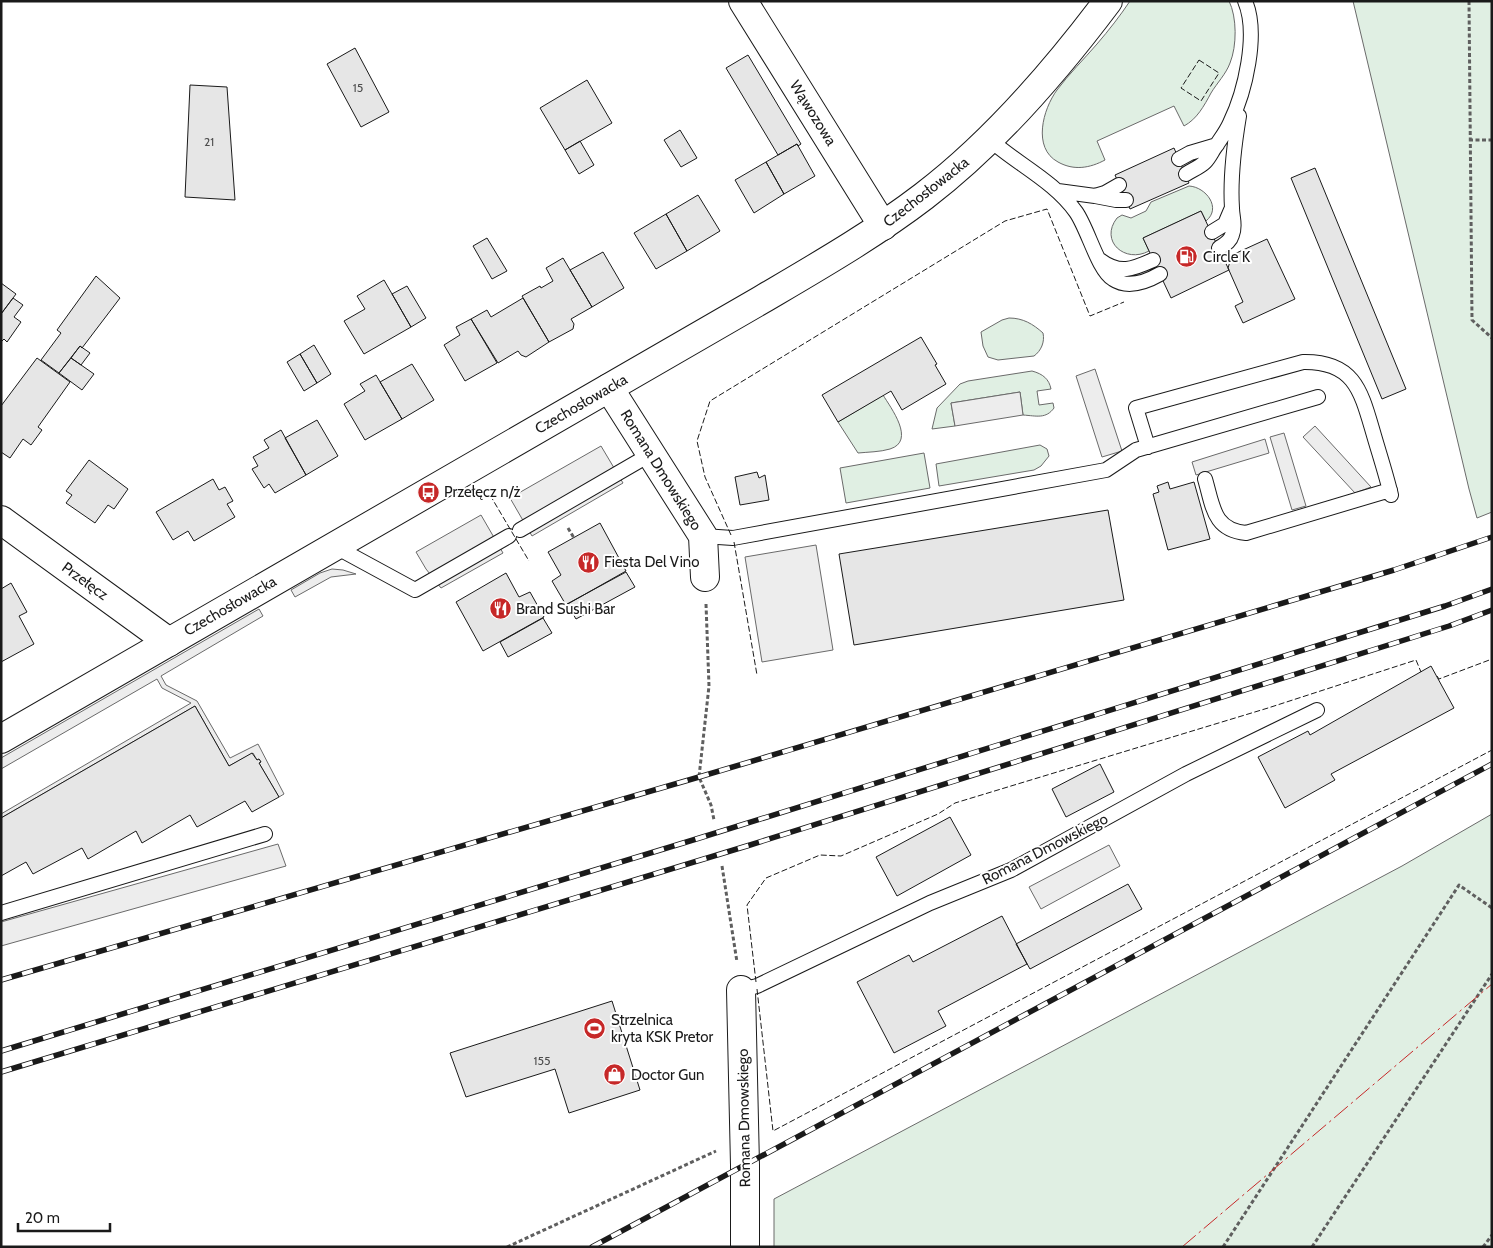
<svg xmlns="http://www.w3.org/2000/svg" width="1493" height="1248" font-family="Cabin,sans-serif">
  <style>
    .green { fill: #e0efe3; stroke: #6a6a6a }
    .parking { fill: #ededed; stroke: #6a6a6a }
    .building { fill: #e6e6e6; stroke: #1a1a1a }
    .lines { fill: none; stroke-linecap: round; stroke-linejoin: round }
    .service-casing { stroke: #1a1a1a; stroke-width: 16 }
    .minor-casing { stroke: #1a1a1a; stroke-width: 30 }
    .tertiary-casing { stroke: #1a1a1a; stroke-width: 30 }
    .path { stroke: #5f5f5f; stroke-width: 3; stroke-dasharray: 4 2.5; stroke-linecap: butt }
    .service { stroke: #fff; stroke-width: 14 }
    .minor { stroke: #fff; stroke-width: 28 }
    .tertiary { stroke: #fff; stroke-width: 28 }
    .rail-casing { stroke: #1a1a1a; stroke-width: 5.5 }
    .rail { stroke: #fff; stroke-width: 4; stroke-dasharray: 11; stroke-linecap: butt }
    .fence { stroke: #1a1a1a; stroke-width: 1; stroke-dasharray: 6 2.5; stroke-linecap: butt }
    .power { stroke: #c62828; stroke-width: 1; stroke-dasharray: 18 4 2.5 4; stroke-linecap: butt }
    .labels { text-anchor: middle; stroke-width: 4; stroke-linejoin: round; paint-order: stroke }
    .number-label { font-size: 12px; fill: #4d4d4d }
    .street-label { font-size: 15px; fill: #1a1a1a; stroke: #fff }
    .poi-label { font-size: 15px; fill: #1a1a1a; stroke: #fff; text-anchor: start }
  </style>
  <rect width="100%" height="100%" fill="#fff"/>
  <path class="green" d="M1130 1H1229C1237 17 1237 46 1230 63 1226 74 1217 83 1211 93 1204 106 1197 119 1184 126L1174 106 1097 141 1105 160C1090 168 1074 171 1058 162 1032 148 1043 109 1057 90 1069 74 1084 59 1097 44 1109 30 1120 16 1130 1Z
    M1353 1H1492V512L1477 518 1469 489Z
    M1189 186C1206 187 1222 208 1206 221L1201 211 1143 238 1149 251C1125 264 1099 241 1117 218L1122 215 1131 218 1146 211 1151 202Z
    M1009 318C1023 318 1033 324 1043 333 1045 342 1041 351 1034 356L998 360 988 357 983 346 981 332 1002 320Z
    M1032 371C1043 374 1049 379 1051 389L1037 391 1039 405 1053 403 1054 408C1046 419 1037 416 1023 415L1020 392 951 403 955 426 932 429 937 408 960 384 968 381Z
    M883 395C891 408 916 441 890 449 880 452 868 452 858 453L838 422Z
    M1040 445 1047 449 1049 456 1041 466 1034 470 939 486 936 464Z
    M924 453 930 488 846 503 840 468Z
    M1492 814V1247H774V1199L1402 866Z"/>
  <path class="parking" d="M1095 369 1122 451 1102 457 1076 376Z
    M1020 392 1023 415 955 426 951 403Z
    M1315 426 1371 487 1355 493 1303 437Z
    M1284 433 1306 506 1292 510 1270 437Z
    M1265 439 1269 453 1196 475 1192 462Z
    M601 446 623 483 532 536 510 498Z
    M481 515 503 553 441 588 426 569 416 552Z
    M816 545 833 650 762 662 745 557Z
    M332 569 343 570 356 574 331 577 295 597 291 590 320 573Z
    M259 609 263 616 161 676 166 685 197 701 230 758 258 744 284 794 279 797 259 763 261 762 259 759 257 760 253 753 229 766 195 706 1 818V814L191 703 162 688 157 679 1 769V758Z
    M278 844 286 866 1 946V922Z
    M1109 845 1120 866 1041 909 1029 887Z"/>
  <path class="building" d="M355 48 389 112 361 127 327 64Z
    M748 55 801 144 798 146 797 144 778 155 726 68Z
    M587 80 612 123 565 150 540 108Z
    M190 85 227 87 235 200 185 197Z
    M680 130 697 158 681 167 664 140Z
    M580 141 594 165 579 174 565 150Z
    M797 144 815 176 784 194 766 162Z
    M1174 148 1189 183 1130 209 1115 175Z
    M766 162 784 194 754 213 735 180Z
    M1315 168 1406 389 1382 399 1291 178Z
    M698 195 720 231 687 251 666 214Z
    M1201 211 1229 270 1171 298 1143 238Z
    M666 214 687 251 656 269 634 233Z
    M487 238 507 271 492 279 473 246Z
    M1267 239 1295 299 1243 323 1235 306 1243 302 1228 268 1232 255Z
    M603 252 624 288 592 307 570 270Z
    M563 258 592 307 571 319 574 324 573 329 549 342 522 296 540 286 541 288 553 281 546 268Z
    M96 276 120 298 82 348 80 346 59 373 41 360 61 333 57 330Z
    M384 280 411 327 364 354 344 321 365 309 357 296Z
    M1 283 16 294 1 314Z
    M407 286 426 318 411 327 392 294Z
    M13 298 23 305 14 317 21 322 7 342 4 339 1 342V314Z
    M523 298 549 342 526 357 521 355 518 351 498 363 471 319 487 310 491 317Z
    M471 319 497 363 465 381 444 345 460 335 456 327Z
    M921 337 937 364 935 365 946 384 902 410 891 391 838 422 822 395Z
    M314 345 331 374 317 383 300 354Z
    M80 346 90 353 81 365 71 358Z
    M300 354 317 383 304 391 287 362Z
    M37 358 70 382 38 427 42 430 31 445 23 439 10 458 1 452V406Z
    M71 358 94 374 82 390 59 373Z
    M412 364 434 400 402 419 380 382Z
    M376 375 402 419 365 440 344 404 365 391 360 384Z
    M317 420 338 456 306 475 285 438Z
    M281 430 306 475 275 493 269 484 264 488 252 469 258 466 253 457 269 448 264 440Z
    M89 460 128 489 114 509 108 505 95 523 66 503 72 495 66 491Z
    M757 472 759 478 765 475 769 500 740 505 735 477Z
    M213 479 219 490 225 487 233 501 227 504 235 517 194 541 188 531 173 540 156 512Z
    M1168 482 1170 489 1194 482 1210 539 1168 550 1153 494 1159 492 1157 486Z
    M1108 510 1124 600 854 645 839 554Z
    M600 523 626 571 566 605 552 581 561 575 548 552Z
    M626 572 635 587 576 619 567 604Z
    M506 573 519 597 530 592 544 617 483 651 456 602Z
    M11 583 27 612 19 616 34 644 1 662V589Z
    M543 618 552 633 508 657 500 642Z
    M1431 666 1454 708 1331 774 1335 780 1285 808 1258 757 1308 731 1310 735Z
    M195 706 229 766 252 753 257 760 259 759 261 762 259 763 279 797 252 812 245 801 197 827 190 815 142 843 136 831 88 859 82 848 33 874 26 862 1 876V818Z
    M1100 764 1114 792 1066 817 1052 789Z
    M950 817 971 855 897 896 876 857Z
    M1128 884 1142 909 1030 969 1016 944Z
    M1002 916 1027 964 938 1011 946 1026 894 1053 857 982 909 955 913 962Z
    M612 1001 640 1090 569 1113 555 1069 466 1097 450 1053Z"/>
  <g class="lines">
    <defs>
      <path id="service" d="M989 139C1017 164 1054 181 1076 212 1088 229 1098 270 1113 279 1128 289 1146 282 1160 274
        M1179 159 1190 153 1217 145
        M1186 174C1192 170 1200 167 1205 162 1210 157 1212 151 1216 146 1221 138 1226 132 1230 123 1245 92 1259 34 1245 1
        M1058 191 1095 196 1116 200H1126
        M1095 196 1105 193 1119 185
        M1212 232 1225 224 1231 210
        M1219 248C1225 244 1230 242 1232 235 1236 226 1232 217 1232 208 1230 178 1234 146 1239 116
        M1100 260C1120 275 1133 269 1153 260
        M1148 447 1136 408 1303 362C1354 361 1361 391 1373 432 1379 453 1386 474 1391 495
        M1205 479C1213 506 1213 530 1246 533L1390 490
        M520 530 651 454
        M703 536 733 538 1106 470 1136 450 1318 397
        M334 546 415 590 509 536
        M1 913 265 834
        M741 990 757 986 930 903 1011 870 1186 774 1317 710"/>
      <path id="minor" d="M743 1 883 226
        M609 388 703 536 705 577
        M1 520 169 642
        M741 990 745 1165V1247"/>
      <path id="tertiary" d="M1 739 761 300C817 267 873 235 924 196 991 145 1057 69 1108 1"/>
    </defs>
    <use href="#service" class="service-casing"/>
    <use href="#minor" class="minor-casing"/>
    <use href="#tertiary" class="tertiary-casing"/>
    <path class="path" d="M1469 1 1472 320 1492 338
      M1469 140H1492
      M568 528 574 538
      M706 604 709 686 699 777 711 805 714 820
      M722 866 737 962
      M507 1247 716 1151
      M1223 1247 1459 885 1492 908
      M1312 1247 1492 974
      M1483 1247 1492 1235"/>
    <use href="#service" class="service"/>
    <use href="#minor" class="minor"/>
    <use href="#tertiary" class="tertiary"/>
    <defs>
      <path id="rail" d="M1 980 699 777 1394 570 1492 537
        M1 1051 693 840 1445 606 1492 589
        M1 1072 750 845 1449 626 1492 610
        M592 1247 1492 764"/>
    </defs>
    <use href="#rail" class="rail-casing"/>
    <use href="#rail" class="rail"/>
    <path class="fence" d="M1199 60 1219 73 1201 101 1181 88Z
      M490 495 529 561
      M731 535 705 477 697 441 710 401 1005 221 1047 209 1090 316 1124 302
      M734 542 757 675
      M1437 676 1439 679 1492 659
      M756 982 747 905 766 878 820 855 841 856 938 814 955 803 1268 708 1416 660 1421 672 1422 671
      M757 989 773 1131 1492 750"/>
    <path class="power" d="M1182 1247 1492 984"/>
  </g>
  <defs>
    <symbol id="fuel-disc" viewBox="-11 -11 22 22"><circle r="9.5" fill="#c62828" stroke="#fff"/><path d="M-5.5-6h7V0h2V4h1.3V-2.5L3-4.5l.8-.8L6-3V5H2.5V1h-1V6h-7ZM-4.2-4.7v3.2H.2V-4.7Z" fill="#fff"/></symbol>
    <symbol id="bus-disc" viewBox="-11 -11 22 22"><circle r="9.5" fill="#c62828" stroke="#fff"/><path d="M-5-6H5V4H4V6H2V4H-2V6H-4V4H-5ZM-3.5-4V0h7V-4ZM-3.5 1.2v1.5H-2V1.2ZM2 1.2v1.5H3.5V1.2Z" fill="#fff"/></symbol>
    <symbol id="restaurant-disc" viewBox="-11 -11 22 22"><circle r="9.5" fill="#c62828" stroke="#fff"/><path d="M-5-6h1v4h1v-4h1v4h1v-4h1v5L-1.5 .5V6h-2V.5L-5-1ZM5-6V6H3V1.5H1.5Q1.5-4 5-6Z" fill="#fff"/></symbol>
    <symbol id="stadium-disc" viewBox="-11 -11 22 22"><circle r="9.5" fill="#c62828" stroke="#fff"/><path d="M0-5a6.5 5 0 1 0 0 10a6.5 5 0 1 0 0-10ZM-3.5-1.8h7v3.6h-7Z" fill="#fff"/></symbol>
    <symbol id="shop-disc" viewBox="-11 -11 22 22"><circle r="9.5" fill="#c62828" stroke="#fff"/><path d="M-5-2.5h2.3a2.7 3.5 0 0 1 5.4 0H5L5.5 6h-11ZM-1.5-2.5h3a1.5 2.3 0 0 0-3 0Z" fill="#fff"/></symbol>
  </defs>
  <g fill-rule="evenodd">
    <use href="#fuel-disc" x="1174" y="244" width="25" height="25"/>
    <use href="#bus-disc" x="416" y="480" width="25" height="25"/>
    <use href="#restaurant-disc" x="576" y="550" width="25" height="25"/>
    <use href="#restaurant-disc" x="488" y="596" width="25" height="25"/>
    <use href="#stadium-disc" x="582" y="1016" width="25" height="25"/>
    <use href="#shop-disc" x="602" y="1062" width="25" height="25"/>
  </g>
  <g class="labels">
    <g class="number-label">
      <text x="358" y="92">15</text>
      <text x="209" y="146">21</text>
      <text x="542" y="1065">155</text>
    </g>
    <g class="street-label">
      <text transform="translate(813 113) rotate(58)" y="5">Wąwozowa</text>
      <text transform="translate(926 192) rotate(-38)" y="5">Czechosłowacka</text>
      <text transform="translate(581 404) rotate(-30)" y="5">Czechosłowacka</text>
      <text transform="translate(661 470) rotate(58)" y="5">Romana Dmowskiego</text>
      <text transform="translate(85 581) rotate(36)" y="5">Przełęcz</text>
      <text transform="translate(230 606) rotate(-30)" y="5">Czechosłowacka</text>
      <text transform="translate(1045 849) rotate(-27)" y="5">Romana Dmowskiego</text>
      <text transform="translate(744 1118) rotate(-91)" y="5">Romana Dmowskiego</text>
    </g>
    <g class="poi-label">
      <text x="1203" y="262">Circle K</text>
      <text x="444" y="497">Przełęcz n/ż</text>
      <text x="604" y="567">Fiesta Del Vino</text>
      <text x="516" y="614">Brand Sushi Bar</text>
      <text x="611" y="1025">Strzelnica<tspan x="611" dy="17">kryta KSK Pretor</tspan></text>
      <text x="631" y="1080">Doctor Gun</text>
    </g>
  </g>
  <rect width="1493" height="1248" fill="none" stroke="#1a1a1a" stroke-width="5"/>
  <path d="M18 1223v8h92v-8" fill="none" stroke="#1a1a1a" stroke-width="2.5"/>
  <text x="25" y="1223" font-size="15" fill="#1a1a1a" stroke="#ffffff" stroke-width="4" paint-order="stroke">20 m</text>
</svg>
